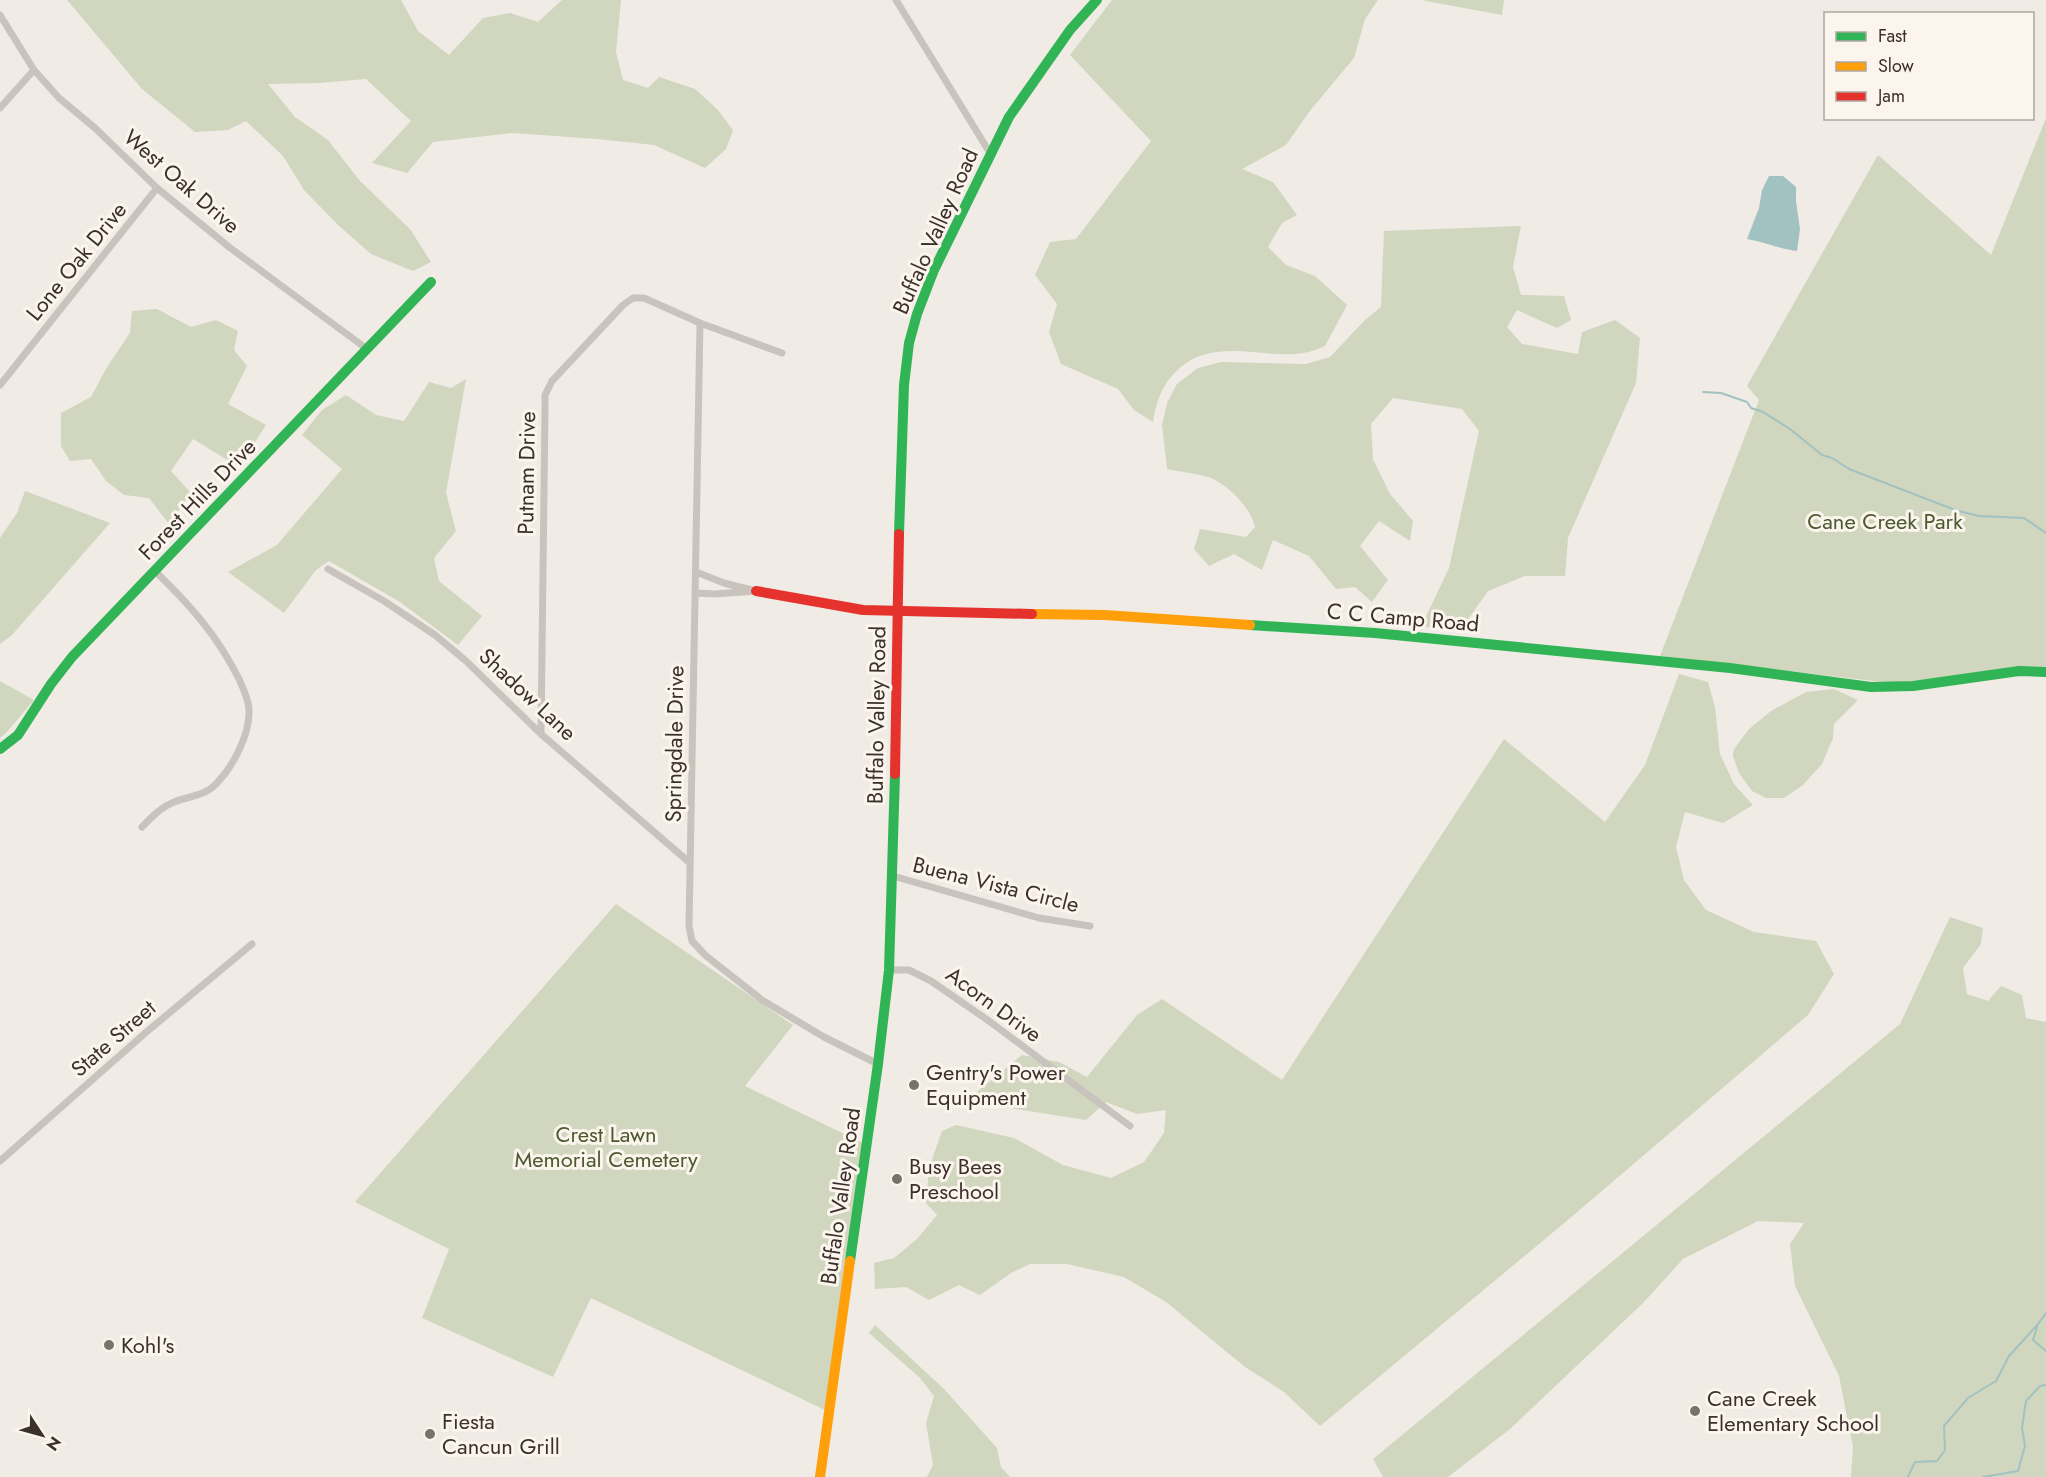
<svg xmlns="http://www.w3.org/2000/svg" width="2046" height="1477" font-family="Jost,sans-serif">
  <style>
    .green { fill: #d1d6bf }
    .water { fill: #a1c2c1 }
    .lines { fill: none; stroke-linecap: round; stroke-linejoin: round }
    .stream { stroke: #a1c2c1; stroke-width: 2 }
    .street { stroke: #c9c3be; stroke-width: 7 }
    .fast { stroke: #30b455; stroke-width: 10 }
    .slow { stroke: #ff9f0a; stroke-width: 10 }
    .jam { stroke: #e5322d; stroke-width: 10 }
    .poi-dot { fill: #7a716c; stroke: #fbf5ee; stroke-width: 2 }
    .labels { text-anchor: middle; stroke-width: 6; stroke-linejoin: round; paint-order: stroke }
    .street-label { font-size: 22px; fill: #3b302b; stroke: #fbf5ee }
    .park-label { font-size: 22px; fill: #4a5a2e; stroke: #fbf5ee }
    .poi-label { font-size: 22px; fill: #3b302b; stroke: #fbf5ee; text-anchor: start }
  </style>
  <rect width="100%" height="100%" fill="#f0ebe5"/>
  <path class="green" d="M67 0H401L418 31 449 55 483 18 510 13 538 22 562 0H621L616 52 623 80 648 88 659 77 695 89 717 109 733 130 726 149 705 168 654 145 597 139 513 133 433 142 407 173 372 163 411 121 366 79 318 83 268 84 295 117 328 140 360 181 410 229 431 262 413 271 371 254 338 225 304 190 283 156 246 121 228 130 195 132 142 89Z
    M1112 0H1378L1365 19 1354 58 1309 112 1286 145 1242 169 1273 182 1297 215 1282 223 1268 247 1286 265 1315 276 1347 305 1325 346C1318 349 1311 352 1303 353 1262 359 1218 338 1182 366 1163 382 1157 398 1153 422L1134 410 1118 389 1061 364 1049 332 1057 304 1035 275 1050 242 1076 239 1151 141 1070 55Z
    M1423 0H1504L1502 15 1426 1Z
    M2046 118V668L1890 683 1660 656 1759 400 1747 386 1878 155 1991 255Z
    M1521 226 1513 267 1521 295 1564 296 1571 320 1557 328 1517 310 1507 327 1522 344 1578 354 1582 332 1615 320 1640 338 1636 383 1568 538 1565 576H1525L1488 591 1462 628 1421 627 1449 568 1479 431 1462 409 1393 398 1371 424 1373 459 1390 494 1413 521 1410 541 1379 521 1360 546 1388 580 1372 602 1355 587 1336 589 1309 556 1273 540 1262 570 1234 554 1209 566 1194 549 1200 529 1246 537 1255 527C1251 508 1227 483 1208 477 1195 473 1180 472 1167 469L1162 425 1167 403 1177 384 1198 368 1221 362 1306 364 1330 357 1365 320 1381 307 1384 231Z
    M157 309 191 327 216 320 238 331 234 350 247 366 228 404 266 425 239 467 193 439 171 471 191 493 169 524 149 498 124 495 106 481 91 459 70 461 61 446V413L91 397 107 367 130 333 132 311Z
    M466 379 446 493 456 531 434 558 439 581 482 616 458 645 400 602 329 561 316 570 284 613 228 572 277 545 342 469 302 435 322 410 346 395 376 415 404 421 429 382 451 388Z
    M25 491 110 523 12 635 0 644V538L17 513Z
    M1679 674 1708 682 1715 707 1720 754 1734 784 1753 805 1723 823 1685 812 1676 847 1684 880 1706 910 1754 932 1816 941 1834 974 1808 1015 1569 1219 1320 1426 1284 1392 1245 1367 1166 1302 1124 1277 1067 1264H1030L1011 1273 980 1295 959 1285 929 1300 906 1287 875 1289 874 1263 894 1258 917 1239 937 1215 926 1203 929 1168 942 1131 956 1125 1014 1138 1063 1165 1111 1178 1144 1162 1164 1133 1166 1110 1137 1114 1106 1102 1086 1120 966 1101 1022 1055 1059 1062 1087 1077 1137 1015 1162 999 1282 1080 1504 739 1605 822 1645 765Z
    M0 681 34 700 6 733 0 738Z
    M1834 689 1858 700 1834 724 1833 738 1822 764 1803 785 1784 798H1766L1752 791 1739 773 1733 756 1734 749 1749 729 1771 711 1806 692Z
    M616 904 793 1025 745 1086 863 1143 825 1410 591 1298 553 1377 422 1318 449 1249 355 1202Z
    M1950 917 1983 928 1981 944 1963 968 1967 994 1988 1001 2001 986 2022 995 2026 1018 2046 1022V1477H1851L1853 1447 1839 1376 1795 1286 1790 1244 1804 1223 1758 1221 1683 1259 1644 1302 1510 1429 1448 1477H1383L1373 1459 1900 1024Z
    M875 1325 944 1389 997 1448 1001 1467 1010 1477H927L933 1465 926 1423 934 1396 920 1378 869 1333Z"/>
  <path class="water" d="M1769 176H1783L1796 187V201L1800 229 1797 251C1779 249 1765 242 1747 239L1759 208 1762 190Z"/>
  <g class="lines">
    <path class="stream" d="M1703 392 1721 393 1747 402 1751 408 1763 412 1790 429 1822 455 1832 458 1849 469 1955 510 1979 516 2024 518 2046 533
      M2046 1313 2038 1324 2033 1340 2046 1351
      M1908 1477 1915 1462 1937 1461 1945 1450 1944 1426 1968 1398 1996 1381 2009 1356 2038 1324
      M1983 1477 2018 1471 2025 1446 2022 1428 2026 1401 2040 1386 2046 1385"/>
    <path class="street" d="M896 0 990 153
      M0 15 34 70 59 98 95 128 157 188 229 247 367 349
      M0 108 34 70
      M700 323 689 926 692 941 705 955 762 1000 824 1037 878 1064
      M0 385 157 188
      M328 569 384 601 435 635 466 661 541 734 690 863
      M695 593 715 594 756 591 724 583 696 572
      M541 734 545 409V395L552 381 623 305 633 298H644L700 323 782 353
      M142 827C152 817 161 807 174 802 189 796 205 796 216 784 233 767 250 734 249 710 249 700 243 688 239 679 217 635 190 605 155 571
      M893 876 1039 918 1090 926
      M889 970H909L931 981 989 1021 1130 1126
      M0 1161 144 1034 252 944"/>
    <path class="fast" d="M899 534 904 385 909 343 917 314 934 270 1009 117 1070 30 1097 0
      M1250 625 1375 633 1730 668 1871 687 1913 686 2019 671 2046 672
      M0 749 18 735 51 684 72 657 431 282
      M850 1261 878 1064 889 970 895 774"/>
    <path class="slow" d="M1032 614 1105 615 1250 625
      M820 1477 850 1261"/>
    <path class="jam" d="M756 591 863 610 1032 614
      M895 774 899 534"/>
  </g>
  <g class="poi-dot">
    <circle cx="914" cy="1085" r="6"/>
    <circle cx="897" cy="1179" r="6"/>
    <circle cx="109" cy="1345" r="6"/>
    <circle cx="1695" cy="1411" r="6"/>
    <circle cx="430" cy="1434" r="6"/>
  </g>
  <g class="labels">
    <g class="street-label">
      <text transform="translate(182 181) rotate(41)" y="8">West Oak Drive</text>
      <text transform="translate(935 231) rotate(-66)" y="8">Buffalo Valley Road</text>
      <text transform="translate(76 261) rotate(-51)" y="8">Lone Oak Drive</text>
      <text transform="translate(526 473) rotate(-89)" y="8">Putnam Drive</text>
      <text transform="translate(197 499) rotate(-46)" y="8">Forest Hills Drive</text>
      <text transform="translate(1403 617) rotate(5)" y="8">C C Camp Road</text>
      <text transform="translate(528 694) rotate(43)" y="8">Shadow Lane</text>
      <text transform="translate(876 715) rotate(-89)" y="8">Buffalo Valley Road</text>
      <text transform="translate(674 744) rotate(-89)" y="8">Springdale Drive</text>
      <text transform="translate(996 884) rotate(14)" y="8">Buena Vista Circle</text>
      <text transform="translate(994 1004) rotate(36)" y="8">Acorn Drive</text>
      <text transform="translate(113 1038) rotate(-41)" y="8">State Street</text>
      <text transform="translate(840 1196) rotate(-82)" y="8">Buffalo Valley Road</text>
    </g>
    <g class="park-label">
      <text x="1885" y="529">Cane Creek Park</text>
      <text x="606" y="1142">Crest Lawn<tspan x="606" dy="25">Memorial Cemetery</tspan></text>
    </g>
    <g class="poi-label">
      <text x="926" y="1080">Gentry's Power<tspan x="926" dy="25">Equipment</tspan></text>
      <text x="909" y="1174">Busy Bees<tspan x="909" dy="25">Preschool</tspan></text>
      <text x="121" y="1353">Kohl's</text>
      <text x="1707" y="1406">Cane Creek<tspan x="1707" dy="25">Elementary School</tspan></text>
      <text x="442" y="1429">Fiesta<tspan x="442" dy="25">Cancun Grill</tspan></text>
    </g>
  </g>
  <rect x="1824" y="12" width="210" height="108" fill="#fbf5ee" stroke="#aea6a0" stroke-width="1.5"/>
  <rect x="1836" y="32" width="30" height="9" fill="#30b455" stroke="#aea6a0" stroke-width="1.5"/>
  <text x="1878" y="42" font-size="18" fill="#3b302b">Fast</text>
  <rect x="1836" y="62" width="30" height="9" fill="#ff9f0a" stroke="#aea6a0" stroke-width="1.5"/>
  <text x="1878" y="72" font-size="18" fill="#3b302b">Slow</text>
  <rect x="1836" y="92" width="30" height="9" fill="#e5322d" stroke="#aea6a0" stroke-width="1.5"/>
  <text x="1878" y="102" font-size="18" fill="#3b302b">Jam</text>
  <g transform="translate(42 1435) rotate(126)" stroke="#fbf5ee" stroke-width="4.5" paint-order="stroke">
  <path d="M0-4.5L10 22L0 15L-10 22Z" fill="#3b302b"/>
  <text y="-9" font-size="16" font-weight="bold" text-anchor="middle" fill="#3b302b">N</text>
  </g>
</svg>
